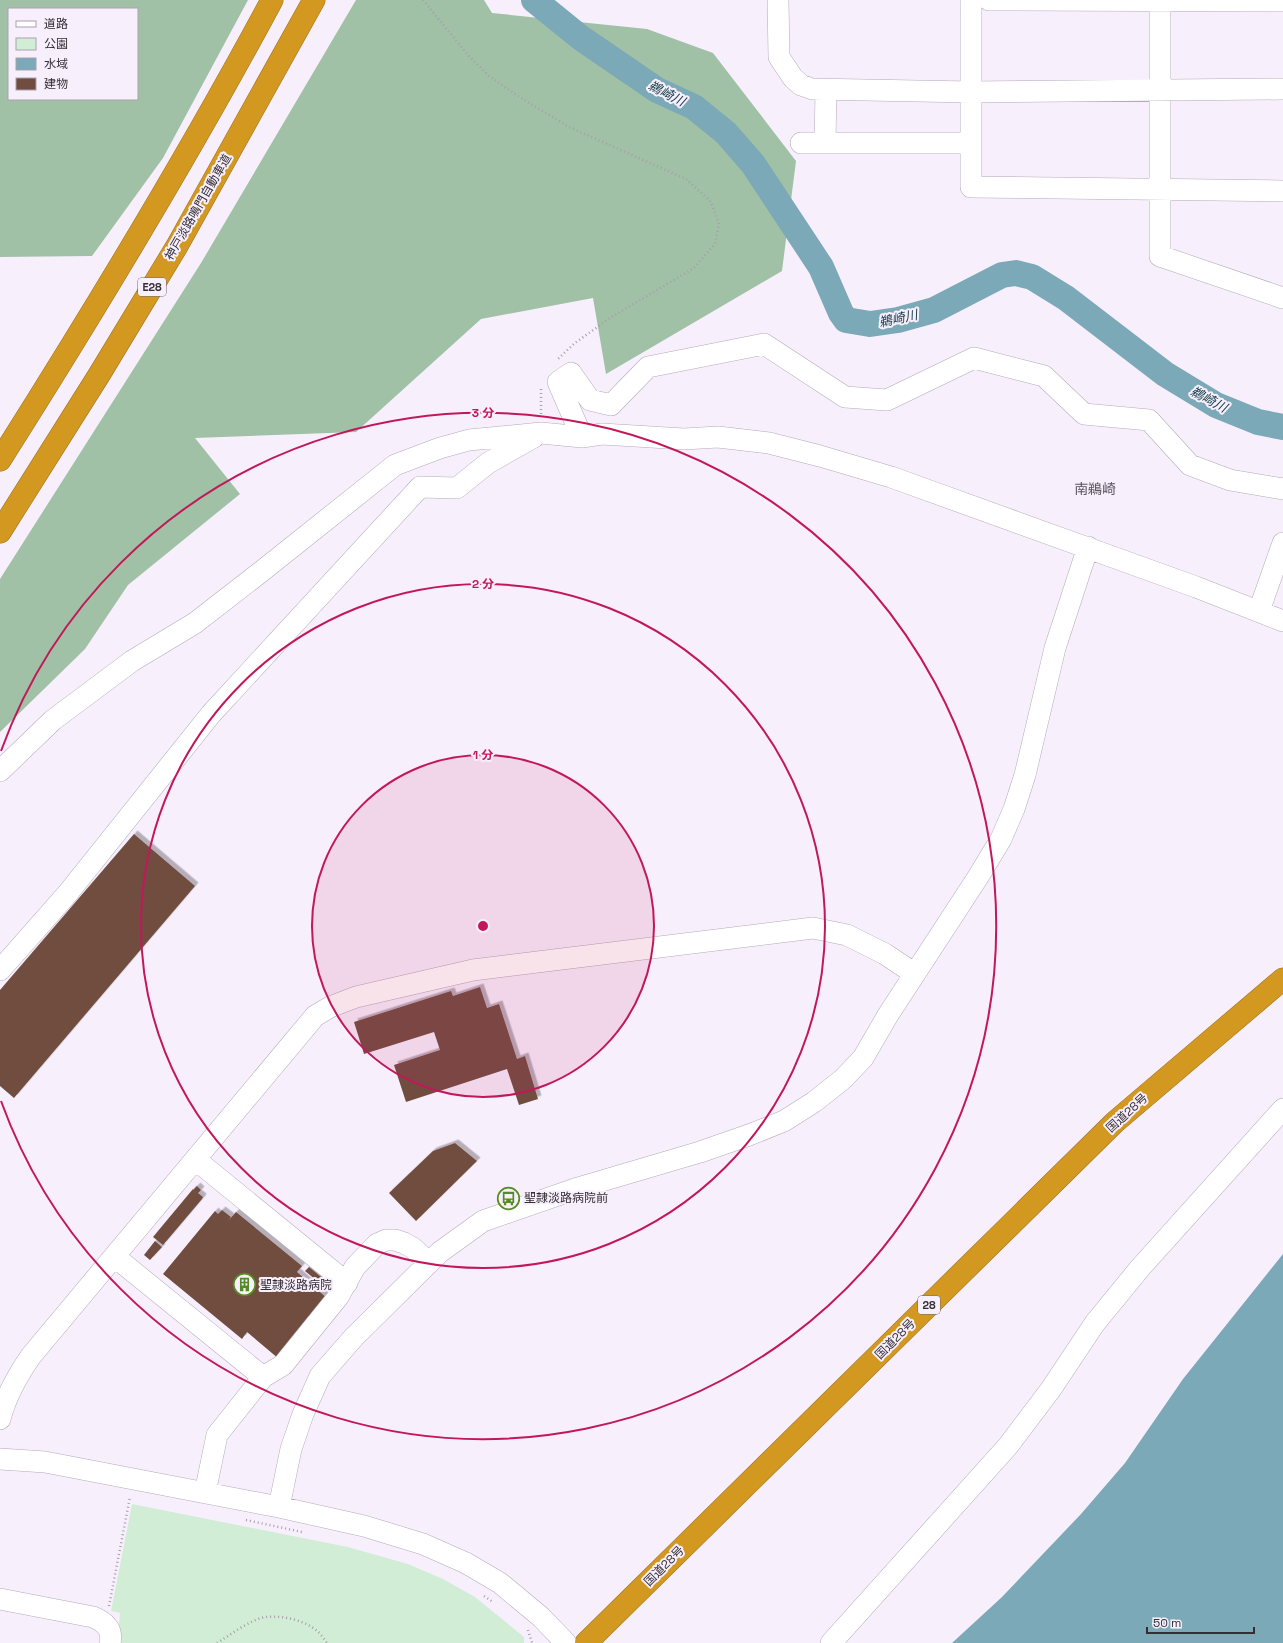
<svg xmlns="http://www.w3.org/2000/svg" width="1283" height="1643" font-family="'Space Grotesk','Noto Sans JP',sans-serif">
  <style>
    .green { fill: #d2edd6 }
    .forest { fill: #a0c1a5; fill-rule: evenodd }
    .water { fill: #7ba9b7 }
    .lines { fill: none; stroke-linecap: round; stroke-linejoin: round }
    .river { stroke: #7ba9b7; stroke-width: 26 }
    .building { fill: #714d41; filter: url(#shadow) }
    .minor-casing { stroke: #b4aaba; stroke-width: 22 }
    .highway-casing { stroke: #9b7326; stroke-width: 23 }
    .path { stroke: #a69faa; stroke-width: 2.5; stroke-dasharray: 1 3; stroke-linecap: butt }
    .minor { stroke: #fff; stroke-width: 21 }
    .highway { stroke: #d3981f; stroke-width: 22 }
    .ring { fill: none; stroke: #c2185b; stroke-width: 2 }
    .labels { text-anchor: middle; stroke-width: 4; stroke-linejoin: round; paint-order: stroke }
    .shield { fill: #f8effd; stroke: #6d6870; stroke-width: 1 }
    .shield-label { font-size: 11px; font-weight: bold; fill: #322e34 }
    .street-label { font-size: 12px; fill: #322e34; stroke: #f8effd }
    .poi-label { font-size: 12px; fill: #322e34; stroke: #f8effd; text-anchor: start }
    .water-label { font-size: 13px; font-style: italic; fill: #113c47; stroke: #f8effd }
    .quarter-label { font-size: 14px; fill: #5c5361; stroke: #f8effd }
    .centre { fill: #c2185b; stroke: #f8effd; stroke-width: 2 }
    .ring-label { font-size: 12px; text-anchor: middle; font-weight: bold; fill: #c2185b; stroke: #f8effd; stroke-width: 4; stroke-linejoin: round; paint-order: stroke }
  </style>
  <defs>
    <filter id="shadow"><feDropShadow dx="3.5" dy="-3.5" stdDeviation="0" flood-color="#0004"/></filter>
  </defs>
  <rect width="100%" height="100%" fill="#f8effd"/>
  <path class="green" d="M132 1504 348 1547 408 1564 443 1579 475 1597 524 1637V1643H117L120 1613 111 1611Z"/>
  <path class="forest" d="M0 0H248L163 158 92 256 0 257ZM9 9H137V99H9Z
    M356 0H484L492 13 647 29 713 53 796 161 782 271 606 374 593 298 481 319 356 432 195 438 240 494 128 585 85 649 0 732V579L201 263Z"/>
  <path class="water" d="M1283 1254V1643H952L1002 1597 1081 1514 1125 1463 1183 1379Z"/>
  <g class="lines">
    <path class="river" d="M534 0 581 38 657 90 694 107 726 133 753 164 821 267 841 313 846 320 870 324 898 320 934 310 1002 275 1016 273 1032 277 1066 298 1165 374 1216 405 1258 422 1283 427"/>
  </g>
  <path class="building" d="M134 834 195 886 14 1098 0 1086V990Z
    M480 987 487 1008 499 1004 517 1059 525 1056 538 1099 519 1105 507 1069 406 1102 394 1065 440 1050 434 1032 364 1054 354 1022 451 991 453 996Z
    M455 1143 477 1161 416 1221 389 1193 433 1151Z
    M197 1186 201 1190 198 1193 203 1197 202 1199 163 1245 153 1237 193 1189V1190Z
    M222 1210 231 1217 228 1221 236 1212 302 1266 297 1272 328 1299 279 1359 247 1332 242 1339 163 1274 215 1211 218 1214Z
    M155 1241 162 1247 150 1260 144 1255Z
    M309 1267 326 1281 322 1285 305 1271Z"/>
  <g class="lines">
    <defs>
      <path id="minor" d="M778 0 779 57 793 78 801 85 812 89 971 92 1283 89
        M971 0V187L1283 191
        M989 0 1283 1
        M1160 0V256L1283 298
        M801 143H971
        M825 143 826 90
        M582 437 558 382 571 373 590 400 611 405 648 367 764 344 845 397 887 400 974 358 1044 376 1084 414 1149 420 1190 465 1230 480 1283 489
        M1259 611 1283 543
        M0 771 53 720 132 661 195 623 262 571 395 465 440 448 469 440 541 433 582 437 602 434 684 439 718 437 769 443 820 456 891 477 1196 587 1283 621
        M0 970 68 893 211 714 420 487 457 488 488 463 534 437
        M196 1160 347 1283
        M115 1257 263 1377 217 1435 205 1493
        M263 1377 283 1365 338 1297 355 1267 377 1244 386 1240H395L404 1243 413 1248 429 1263
        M0 1419C6 1396 17 1376 31 1356L315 1016 330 1007 356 997 473 970 813 928 847 935 885 954 915 974
        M0 1459 45 1462 279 1507 364 1526 423 1544 466 1563 500 1583 541 1617 566 1643
        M279 1507 291 1449 303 1414 320 1376 354 1337 440 1252 483 1221 578 1188 700 1152 749 1135 784 1121 814 1102 843 1079 863 1058 888 1015 978 877 1001 839 1014 809 1025 775 1055 648 1088 547
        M0 1599 93 1617C105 1622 113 1629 110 1643
        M831 1643 1008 1446 1051 1389 1095 1323 1140 1268 1283 1109"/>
      <path id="highway" d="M0 460C95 310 188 157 272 0
        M0 532 99 375 177 246 314 0
        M586 1643 1115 1122 1283 979"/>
    </defs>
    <use href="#minor" class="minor-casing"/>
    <use href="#highway" class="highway-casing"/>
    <path class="path" d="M423 0 468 55 489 76 518 96 569 127 686 179 711 202 719 224 715 244 694 268 610 318 575 343 558 359
      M541 389V416
      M246 1520 302 1532
      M484 1596 493 1602
      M109 1606 130 1497H131
      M528 1630 532 1643
      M217 1643C230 1635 243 1625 258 1619 274 1613 304 1619 317 1631 321 1634 324 1639 327 1643"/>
    <use href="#minor" class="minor"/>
    <use href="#highway" class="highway"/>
  </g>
  <circle cx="483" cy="926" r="171" fill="#c2185b" fill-opacity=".12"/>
  <g class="ring">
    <circle cx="483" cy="926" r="171"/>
    <circle cx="483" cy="926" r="342"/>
    <path d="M1 751A513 513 0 1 1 1 1101"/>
  </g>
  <defs>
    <symbol id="bus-ring" viewBox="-11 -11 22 22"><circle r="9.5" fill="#f8effd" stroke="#548b26" stroke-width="1.5"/><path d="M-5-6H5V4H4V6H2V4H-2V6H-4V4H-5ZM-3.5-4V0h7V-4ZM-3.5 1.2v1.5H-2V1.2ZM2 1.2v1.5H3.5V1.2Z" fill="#548b26"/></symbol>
    <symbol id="building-ring" viewBox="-11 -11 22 22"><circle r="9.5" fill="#f8effd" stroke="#548b26" stroke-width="1.5"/><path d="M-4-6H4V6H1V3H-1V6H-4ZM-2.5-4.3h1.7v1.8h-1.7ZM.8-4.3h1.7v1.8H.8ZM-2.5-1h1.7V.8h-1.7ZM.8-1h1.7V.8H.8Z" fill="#548b26"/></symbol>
  </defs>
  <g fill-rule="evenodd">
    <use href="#bus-ring" x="496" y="1186" width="25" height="25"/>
    <use href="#building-ring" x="232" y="1272" width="25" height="25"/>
  </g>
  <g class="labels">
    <g class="shield">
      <rect x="138" y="278" width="28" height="18" rx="3"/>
      <rect x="918" y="1296" width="22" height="18" rx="3"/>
    </g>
    <g class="shield-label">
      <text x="152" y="291">E28</text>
      <text x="929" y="1309">28</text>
    </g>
    <g class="street-label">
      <text transform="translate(198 207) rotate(-60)" y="4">神戸淡路鳴門自動車道</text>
      <text transform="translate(1127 1113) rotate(-42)" y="4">国道28号</text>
      <text transform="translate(895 1339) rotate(-45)" y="4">国道28号</text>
      <text transform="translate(664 1566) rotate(-45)" y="4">国道28号</text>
    </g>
    <g class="poi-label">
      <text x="524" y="1202">聖隷淡路病院前</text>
      <text x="260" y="1289">聖隷淡路病院</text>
    </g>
    <g class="water-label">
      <text transform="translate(667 93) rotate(27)" y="5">鵜崎川</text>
      <text transform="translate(898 318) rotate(-12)" y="5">鵜崎川</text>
      <text transform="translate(1209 399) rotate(28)" y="5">鵜崎川</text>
    </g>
    <g class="quarter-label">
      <text x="1095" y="494">南鵜崎</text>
    </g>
  </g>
  <circle cx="483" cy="926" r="6" class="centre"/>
  <g class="ring-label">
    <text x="483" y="417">3 分</text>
    <text x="483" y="588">2 分</text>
    <text x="483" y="759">1 分</text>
  </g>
  <rect x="8" y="8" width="130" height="92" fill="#f8effd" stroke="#a9a2ad"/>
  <rect x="16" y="21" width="20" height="6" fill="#ffffff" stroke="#a9a2ad"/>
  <text x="44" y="28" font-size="12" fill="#322e34">道路</text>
  <rect x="16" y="38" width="20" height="12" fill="#d2edd6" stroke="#a9a2ad"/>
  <text x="44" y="48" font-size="12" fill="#322e34">公園</text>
  <rect x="16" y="58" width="20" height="12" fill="#7ba9b7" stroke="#a9a2ad"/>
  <text x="44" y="68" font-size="12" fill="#322e34">水域</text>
  <rect x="16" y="78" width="20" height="12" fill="#714d41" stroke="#a9a2ad"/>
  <text x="44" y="88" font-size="12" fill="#322e34">建物</text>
  <path d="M1147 1627v6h107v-6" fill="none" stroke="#322e34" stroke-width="2"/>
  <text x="1153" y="1627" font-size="12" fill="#322e34" stroke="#f8effd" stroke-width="3" paint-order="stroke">50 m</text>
</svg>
